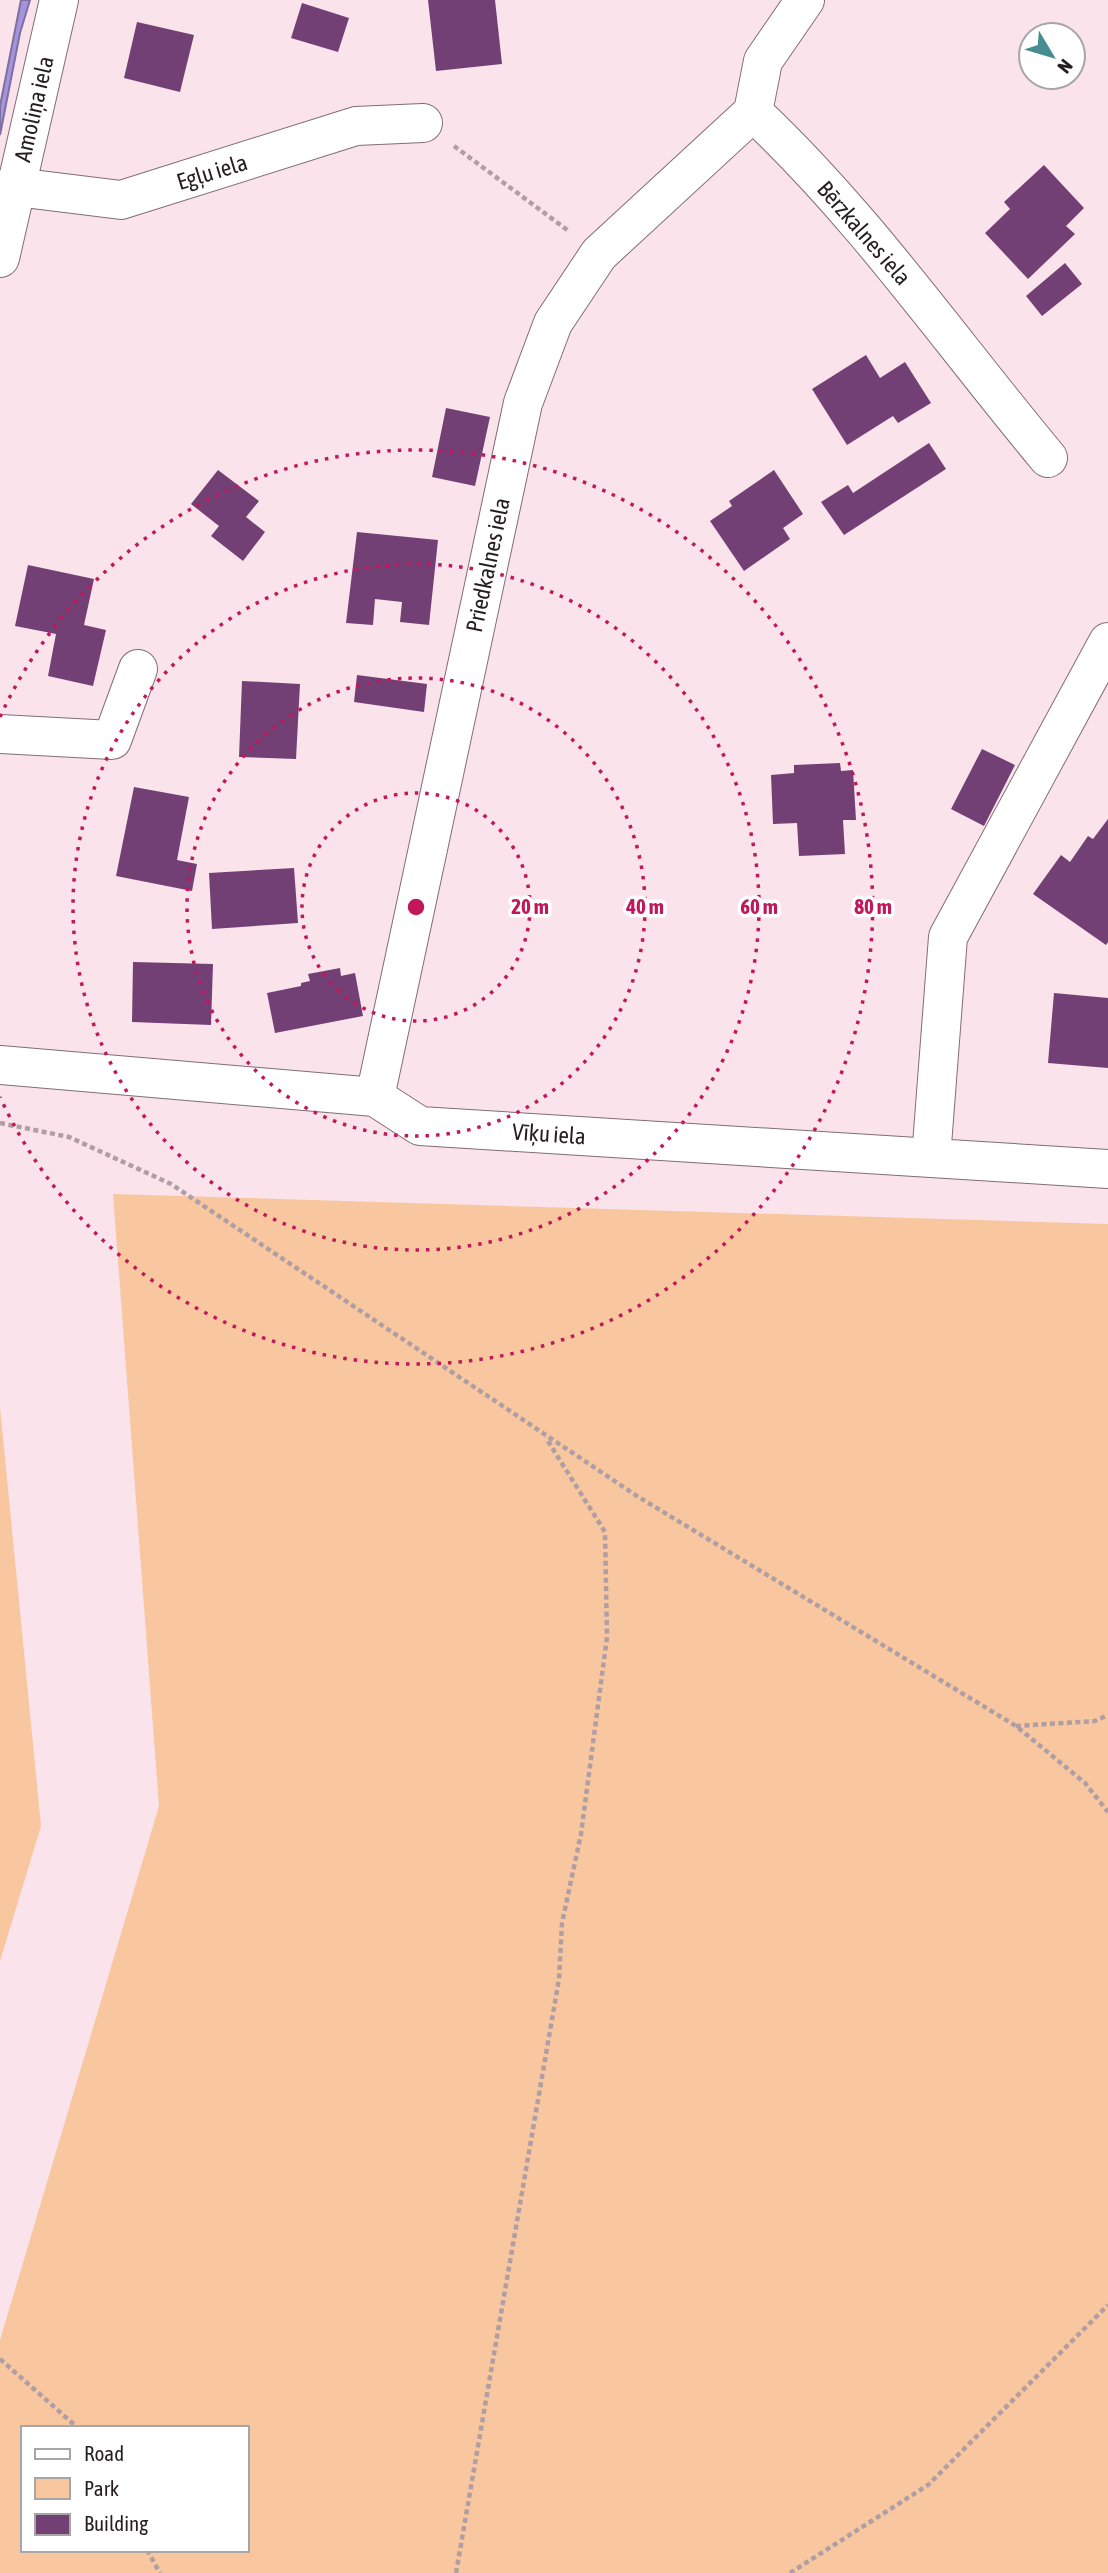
<svg xmlns="http://www.w3.org/2000/svg" width="1108" height="2573" font-family="'Asap Condensed',sans-serif">
  <style>
    .green { fill: #f9c79f; fill-rule: evenodd }
    .water { fill: #a494db; stroke: #7e70a3; stroke-width: 2 }
    .building { fill: #734075 }
    .lines { fill: none; stroke-linecap: round; stroke-linejoin: round }
    .minor-casing { stroke: #816e74; stroke-width: 40 }
    .path { stroke: #af9ea3; stroke-width: 4.5; stroke-dasharray: 5 3.5; stroke-linecap: butt }
    .minor { stroke: #fff; stroke-width: 38 }
    .ring { fill: none; stroke: #c2185b; stroke-width: 3.5; stroke-dasharray: 3.5 7 }
    .labels { text-anchor: middle; stroke-width: 7; stroke-linejoin: round; paint-order: stroke }
    .street-label { font-size: 23px; fill: #251d20; stroke: #fff }
    .centre { fill: #c2185b; stroke: #fff; stroke-width: 3.5 }
    .ring-label { font-size: 21px; text-anchor: middle; font-weight: bold; fill: #c2185b; stroke: #fff; stroke-width: 7; stroke-linejoin: round; paint-order: stroke }
  </style>
  <rect width="100%" height="100%" fill="#fae3ea"/>
  <path class="green" d="M113 1194 1108 1224V2573H0V2340L159 1806ZM23 2428H247V2550H23Z
    M0 1407 41 1826 0 1961Z"/>
  <path class="water" d="M21 0H30L20 33 0 135V106Z"/>
  <path class="building" d="M428 0H495L502 64 436 71Z
    M302 3 349 18 338 52 291 38Z
    M137 22 194 35 180 92 124 78Z
    M1044 165 1084 208 1066 226 1075 234 1028 279 985 233 1010 209 1004 202Z
    M1065 263 1082 284 1042 316 1026 296Z
    M866 355 880 378 905 362 931 403 898 423 893 416 847 445 812 389Z
    M446 408 490 417 475 486 432 477Z
    M929 443 946 469 844 535 821 502 848 485 853 493Z
    M218 470 259 501 246 517 265 532 243 561 211 536 219 526 191 504Z
    M774 470 803 514 783 528 790 539 744 571 710 521 732 506 729 501Z
    M357 532 438 540 429 625 400 622 402 602 375 599 373 625 346 623Z
    M28 565 94 579 84 625 106 630 93 686 48 676 56 634 15 626Z
    M357 675 427 684 424 712 354 702Z
    M242 681 300 684 296 759 239 757Z
    M982 749 1015 765 984 826 951 809Z
    M840 763 841 771 853 770 856 820H843L845 854 799 856 797 823 773 824 771 775 794 773V765Z
    M134 787 189 797 177 860 197 864 192 891 116 876Z
    M1108 819V942L1106 945 1033 894 1061 855 1070 862 1088 836 1093 839Z
    M294 868 298 923 212 929 209 873Z
    M133 962 213 964 211 1025 132 1022Z
    M340 968 341 976 355 973 363 1016 275 1033 267 993 301 986V983L310 981 308 974Z
    M1054 993 1108 998V1068L1048 1063Z"/>
  <g class="lines">
    <defs>
      <path id="minor" d="M805 0 763 61 753 112C864 216 951 342 1048 458
        M0 190 16 187 121 200 356 126 423 123
        M0 258 59 0
        M0 734 112 740 138 669
        M0 1065 375 1097 420 1126 1108 1169
        M375 1097 523 403 553 323 599 254 753 112
        M931 1158 948 937 1108 642"/>
    </defs>
    <use href="#minor" class="minor-casing"/>
    <path class="path" d="M454 146 570 232
      M0 1123 69 1137 171 1184 637 1496 1016 1726 1085 1783 1108 1812
      M1016 1726 1095 1721 1108 1715
      M0 2359 78 2428
      M147 2550 160 2573
      M456 2573 559 1979 562 1923 581 1834 607 1637 605 1532 546 1438
      M790 2573 928 2485 1108 2305"/>
    <use href="#minor" class="minor"/>
  </g>
  <g class="ring">
    <circle cx="416" cy="907" r="114"/>
    <circle cx="416" cy="907" r="229"/>
    <circle cx="416" cy="907" r="343"/>
    <path d="M0 717A457 457 0 1 1 0 1097"/>
  </g>
  <g class="labels">
    <g class="street-label">
      <text transform="translate(34 109) rotate(-77)" y="8">Amoliņa iela</text>
      <text transform="translate(212 172) rotate(-17)" y="8">Egļu iela</text>
      <text transform="translate(864 233) rotate(49)" y="8">Bērzkalnes iela</text>
      <text transform="translate(488 565) rotate(-78)" y="8">Priedkalnes iela</text>
      <text transform="translate(549 1134) rotate(4)" y="8">Vīķu iela</text>
    </g>
  </g>
  <circle cx="416" cy="907" r="10" class="centre"/>
  <g class="ring-label">
    <text x="530" y="914">20 m</text>
    <text x="645" y="914">40 m</text>
    <text x="759" y="914">60 m</text>
    <text x="873" y="914">80 m</text>
  </g>
  <rect x="21" y="2426" width="228" height="126" fill="#ffffff" stroke="#a8a5a6" stroke-width="2"/>
  <rect x="35" y="2449" width="35" height="10" fill="#ffffff" stroke="#a8a5a6" stroke-width="2"/>
  <text x="84" y="2461" font-size="21" fill="#251d20">Road</text>
  <rect x="35" y="2478" width="35" height="21" fill="#f9c79f" stroke="#a8a5a6" stroke-width="2"/>
  <text x="84" y="2496" font-size="21" fill="#251d20">Park</text>
  <rect x="35" y="2514" width="35" height="21" fill="#734075" stroke="#a8a5a6" stroke-width="2"/>
  <text x="84" y="2531" font-size="21" fill="#251d20">Building</text>
  <g transform="translate(1052 56) rotate(128)"><circle r="33" fill="#ffffff" stroke="#a8a5a6" stroke-width="2"/>
  <path d="M0-5L12 26L0 18L-12 26Z" fill="#458d90"/>
  <text y="-10" font-size="19" font-weight="bold" text-anchor="middle" fill="#251d20">N</text>
  </g>
</svg>
